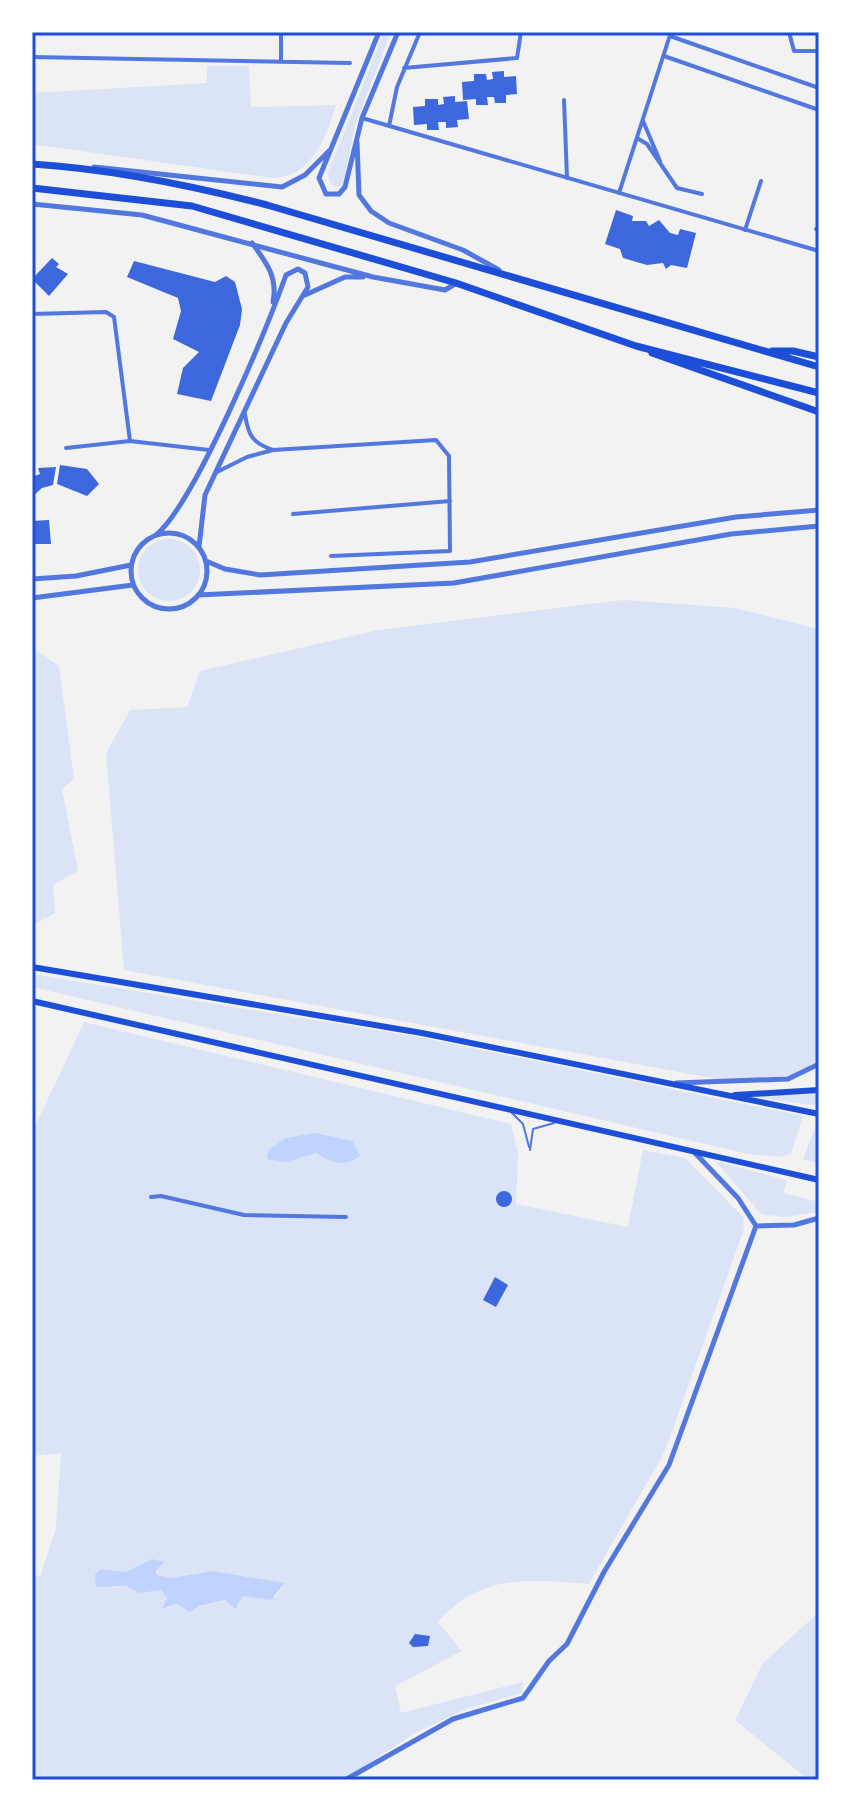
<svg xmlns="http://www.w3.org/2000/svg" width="851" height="1812" font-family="'Varela Round',sans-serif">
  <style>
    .green { fill: #dbe4f7; fill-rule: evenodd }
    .water { fill: #bfd3fe }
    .building { fill: #3d67dc }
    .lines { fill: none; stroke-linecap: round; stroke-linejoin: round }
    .service { stroke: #5277de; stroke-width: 2 }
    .minor { stroke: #5277de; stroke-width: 4 }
    .tertiary { stroke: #5277de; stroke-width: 5 }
    .secondary { stroke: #1d4ed8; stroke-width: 6 }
    .trunk { stroke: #1d4ed8; stroke-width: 7 }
    .neatline { fill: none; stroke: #1d4ed8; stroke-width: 3 }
  </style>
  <rect width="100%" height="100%" fill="#f2f2f2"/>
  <path class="green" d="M384 32H391L355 125 343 185 336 187 329 182 328 172Z
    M207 66H249L251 107 336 105C326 138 311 178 272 178L32 144V93L207 83Z
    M138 570a31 31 0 1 1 62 0a31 31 0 1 1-62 0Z
    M623 600 735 608 819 629V1060L794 1075 739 1083 124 970 106 753 130 710 187 707 200 671 378 630Z
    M32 647 59 666 74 779 62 789 78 871 53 885 55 913 32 926Z
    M32 974 419 1037 803 1116 791 1154 779 1157 748 1154 32 987Z
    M84 1022 511 1124 518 1153 516 1204 628 1227 643 1150 685 1158 743 1217 744 1229 665 1451 589 1584C529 1580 482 1572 438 1622L462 1651 395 1686 401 1713 523 1682 522 1693 466 1709 415 1733 343 1780H32V1574L40 1577 56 1528 61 1453 32 1456V1133ZM159 1567 157 1575 170 1578 213 1571 285 1583 276 1597 241 1596 238 1607 226 1600 186 1610 176 1604 166 1609V1594L162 1590 139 1593 126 1586 112 1588 95 1574 101 1569 126 1572Z
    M819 1094V1106L747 1096Z
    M818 1120H819V1164L803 1159Z
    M715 1161 787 1180 783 1193 819 1202V1212L784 1217 761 1214Z
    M819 1612V1780H809L735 1720 763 1663Z"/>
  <path class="water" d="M315 1133 352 1141 360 1155C347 1169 330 1162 316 1153L286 1162 267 1159 268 1150 286 1138Z
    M152 1559 164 1562 156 1571 157 1575 170 1578 213 1571 285 1583 271 1600 242 1596 236 1609 225 1600 199 1606 190 1612 176 1604 162 1609 167 1598 162 1590 139 1593 126 1586 96 1587 95 1574 101 1569 126 1572Z"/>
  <path class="building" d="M504 71V77L516 76 517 94 506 95V103H495L494 97H487L488 105H476V99L463 100 462 82 474 81V74H486L487 80 493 79 492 72Z
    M455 96V102L467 101 469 119 457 120 458 127 446 128V122H438L439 130H427V124L414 125 413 107 425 106V99H438V105L444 104 443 97Z
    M616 210 633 216 632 221H646L649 226 659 220 670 233 678 235 680 229 696 233 687 268 671 265 666 269 663 263 647 265 623 258 620 249 605 244Z
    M52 258 59 264 56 267 68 274 49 296 32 279Z
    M134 261 215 282 226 276 235 282 242 309 240 325 211 401 177 394 183 368 199 352 173 339 181 311 178 298 127 277Z
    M60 465 87 469 99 484 87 496 57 484Z
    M56 467 53 485 42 488 32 497V477L40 474 38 468Z
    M49 520 51 544H32V521Z
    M496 1199a8 8 0 1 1 16 0a8 8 0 1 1-16 0Z
    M495 1277 508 1285 496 1307 483 1300Z
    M415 1634 430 1636 428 1646 413 1647 409 1643Z"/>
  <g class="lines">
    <path class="service" d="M511 1112 523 1124 529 1147
      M530 1150 533 1129 554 1123"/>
    <path class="minor" d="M789 32 794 51H819
      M670 36 819 88
      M664 56 819 110
      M32 57 350 63
      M281 61V32
      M404 68 517 58 521 32
      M564 100 567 178
      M362 118 819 251
      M643 121 660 161
      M389 126 397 87 420 32
      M637 138 647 144 677 188 702 194
      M619 193 671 32
      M816 229H819
      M745 230 761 181
      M32 314 106 312 114 317 130 441
      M66 448 130 441 209 450
      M273 450 436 440 449 456 450 551 331 556
      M217 472 247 457 273 450C253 443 248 436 245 414
      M293 514 450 501
      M151 1197 161 1196 244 1215 346 1217"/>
    <path class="tertiary" d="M379 32 319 178 326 194H339L345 187 362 118 398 32
      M357 142 359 195 371 211 389 223 463 250 499 270
      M94 167 282 187 305 175 329 151
      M32 204 142 215 373 277 445 290 455 284
      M252 243C266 262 278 277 273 302
      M305 295 345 277H363
      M131 571a38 38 0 1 1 76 0a38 38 0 1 1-76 0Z
      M156 535C195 503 267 328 286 275L298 269 305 273 308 287 286 323 205 495 199 547
      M206 561 225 569 260 575 470 562 736 517 819 510
      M32 579 76 576 131 565
      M198 595 454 583 731 534 819 526
      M32 598 133 585
      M676 1083 788 1079 819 1064
      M695 1153 738 1198 756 1226
      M756 1226 794 1225 819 1218
      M345 1780 453 1719 523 1698 549 1661 567 1644 604 1572 669 1465 756 1226"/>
    <path class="secondary" d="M32 967 422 1033 819 1114
      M32 1001 819 1180
      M735 1095 819 1090"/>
    <path class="trunk" d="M32 164C111 169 190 185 267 205L819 367
      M32 188 192 206 456 283 636 346 819 393
      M772 351H793L819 357
      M652 353 819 412"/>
  </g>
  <rect width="851" height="1812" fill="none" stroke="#ffffff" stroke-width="68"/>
  <rect x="34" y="34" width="783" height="1744" class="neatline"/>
</svg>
